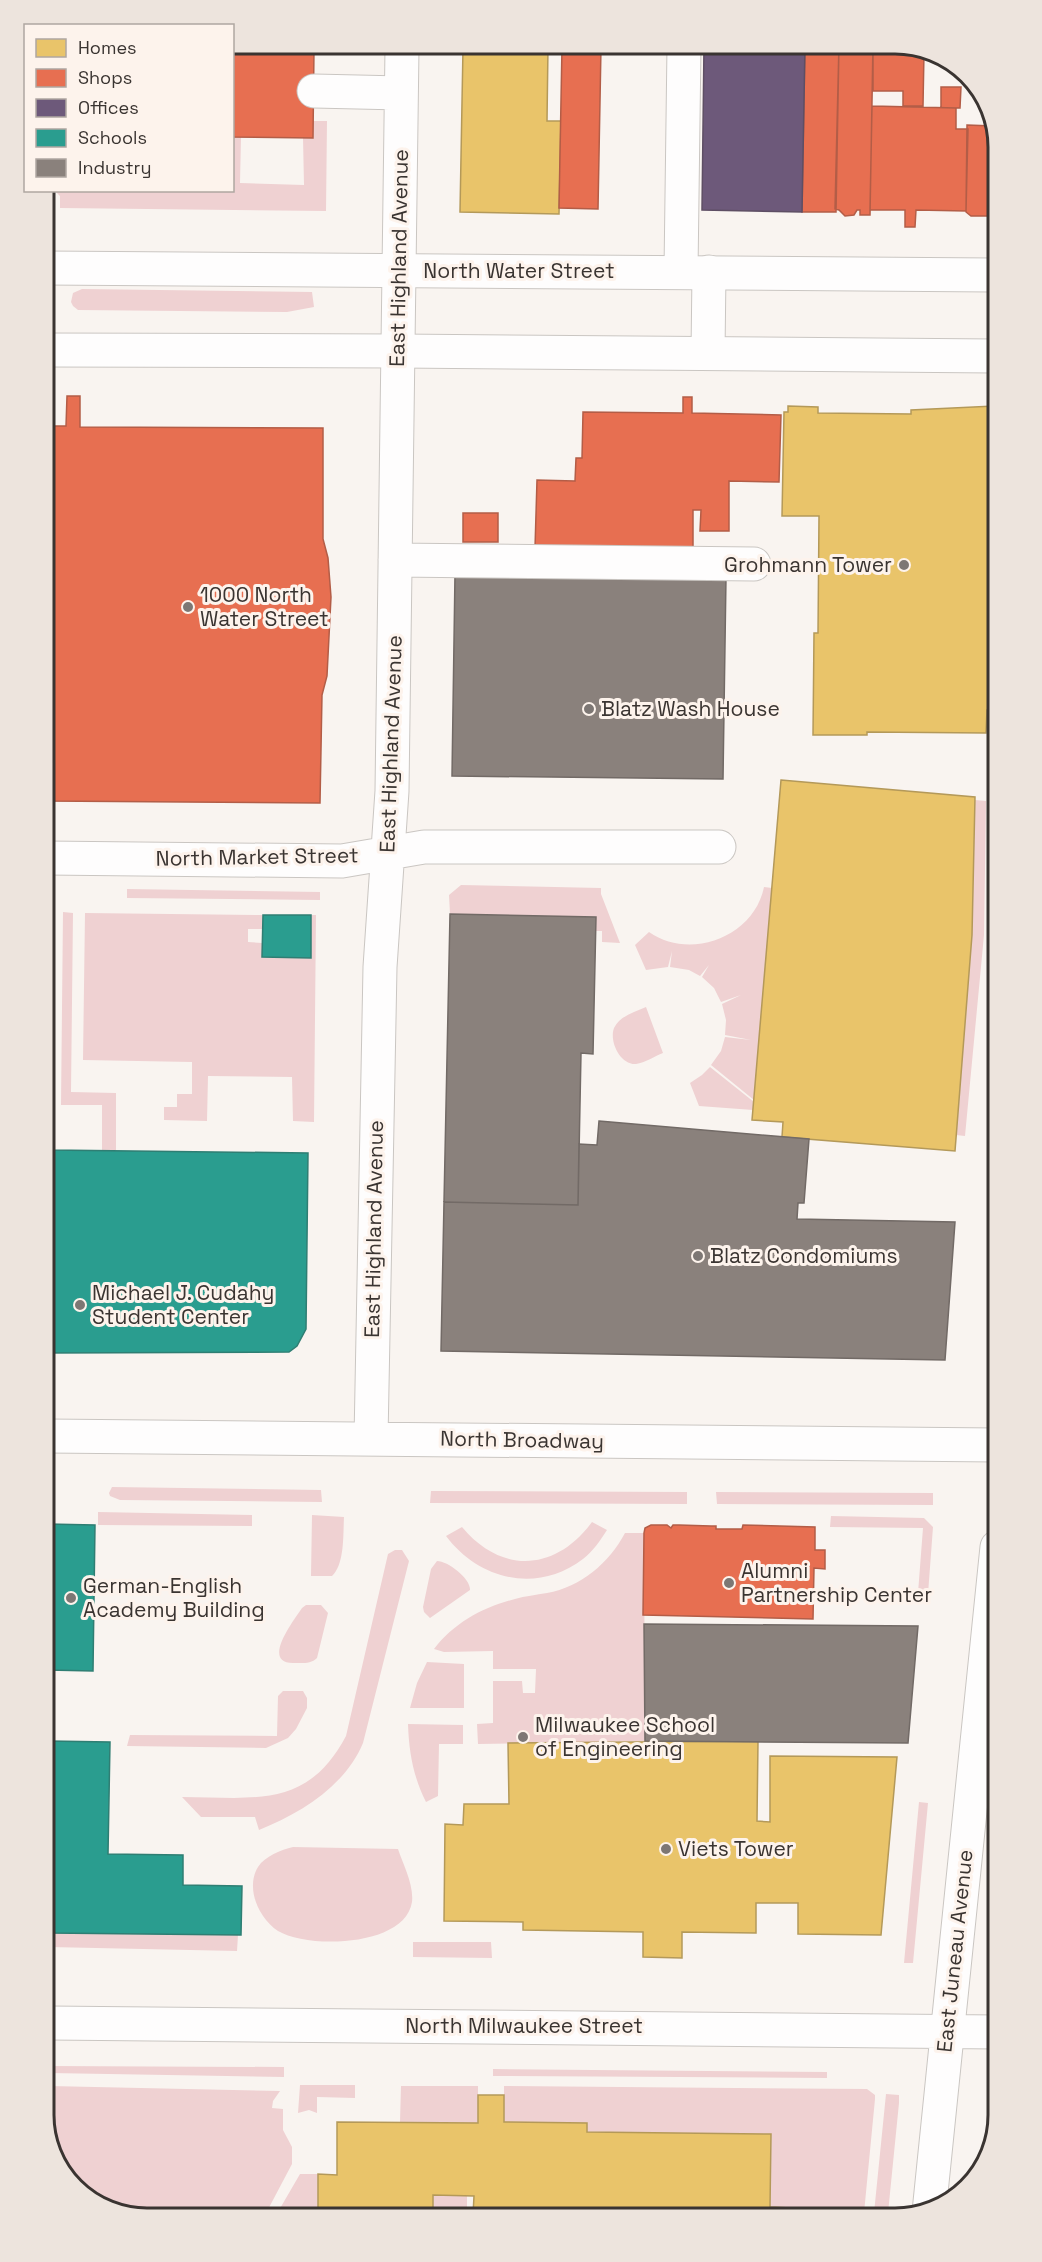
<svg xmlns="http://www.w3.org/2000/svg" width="1042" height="2262" font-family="'Space Grotesk',sans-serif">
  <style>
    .green { fill: #efd1d2 }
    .homes { fill: #e9c46a; stroke: #b49959; stroke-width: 1.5 }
    .shops { fill: #e76f51; stroke: #b35d47; stroke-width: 1.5 }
    .offices { fill: #6d597a; stroke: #5e4e64; stroke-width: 1.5 }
    .schools { fill: #2a9d8f; stroke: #2f7e73; stroke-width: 1.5 }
    .industry { fill: #8a817c; stroke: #726a66; stroke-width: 1.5 }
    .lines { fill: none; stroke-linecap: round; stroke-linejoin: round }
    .minor-casing { stroke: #cac6c2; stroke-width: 35 }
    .major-casing { stroke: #cac6c2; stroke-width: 35 }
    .minor { stroke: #fefdfd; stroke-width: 33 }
    .major { stroke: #fefdfd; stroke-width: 33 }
    .poi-dot { fill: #7d7774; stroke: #fdf3ec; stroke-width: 2 }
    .labels { text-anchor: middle; stroke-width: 6; stroke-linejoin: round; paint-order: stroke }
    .street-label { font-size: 21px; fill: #3a3431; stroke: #fdf3ec }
    .poi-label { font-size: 21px; fill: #3a3431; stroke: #fdf3ec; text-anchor: start }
    .rim { fill: none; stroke: #3a3431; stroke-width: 3 }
  </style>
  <rect width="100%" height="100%" fill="#f9f4f0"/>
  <path class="green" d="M313 121H327L326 211 60 208V196L55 191 232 190 233 137H241L240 183 304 185 303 138Z
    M82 289 312 292 314 307 287 312 78 310 73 306 71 302 73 293Z
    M975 800 986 801 984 935 965 1136 956 1135 972 935Z
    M461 885 601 888V894L620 943 602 942V931H596V917L450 914 449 895Z
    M764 887 772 888 754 1100 711 1065 721 1051 725 1037 751 1040 725 1035 726 1020 722 1004 741 995 721 1002 714 988 702 977 709 965 700 976 689 970 670 967 672 951 668 967 646 970 635 945 649 932C690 961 754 937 764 887Z
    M127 889 320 892V900L127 898Z
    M63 912 73 913 71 1092 116 1093V1151L102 1150V1105H61Z
    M85 913 263 915 262 929H248V942L262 943V957L310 958 311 915H316L314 1122 293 1121 292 1077 208 1076 207 1121 164 1120V1107H177V1094H192V1062L83 1060Z
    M646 1007 663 1053C655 1056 645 1063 636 1064 620 1065 609 1041 614 1028 620 1016 634 1012 646 1007Z
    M710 1067 754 1102 753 1110 699 1106 690 1083 702 1075Z
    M112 1487 321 1490 322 1502 120 1500 110 1496 109 1493Z
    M431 1491 687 1492V1504L430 1503Z
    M716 1492 933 1493V1505L717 1504Z
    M98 1512 252 1515V1526L98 1525Z
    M312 1515 344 1517C343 1534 345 1564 332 1576H311Z
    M831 1516 924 1518 933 1527 928 1594 918 1593 923 1528 830 1527Z
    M592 1522 607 1530C600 1541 593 1551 583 1559 537 1594 479 1580 446 1536L462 1527C502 1575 556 1571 592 1522Z
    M625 1533H644L645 1741 478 1744 477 1724 493 1723V1681H522L523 1693H535L536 1669H493V1651L444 1652 434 1649C454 1623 483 1607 515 1599 525 1596 536 1595 547 1593 581 1587 609 1563 625 1533Z
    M395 1550H402L409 1561 363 1743C345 1786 301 1813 259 1830L255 1817H201L182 1797C253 1797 307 1810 346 1736L388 1554Z
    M437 1561C448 1561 471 1579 470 1590L430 1618 424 1612 423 1607 431 1569Z
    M306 1605H321L328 1613 317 1658C311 1664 303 1663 294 1663 260 1664 294 1620 302 1608Z
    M427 1662 464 1664V1708H410L417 1683Z
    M283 1691H303L307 1698V1708L296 1729 288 1738 266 1748 127 1746 130 1735 277 1736 278 1696Z
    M408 1724 463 1725V1744H439L438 1796 426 1802C413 1776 409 1752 408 1724Z
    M919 1802 928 1803 913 1963H904Z
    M293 1847 398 1849C403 1864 414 1885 412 1902 405 1947 308 1949 278 1931 259 1919 245 1888 258 1867 265 1856 281 1850 293 1847Z
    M49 1933 238 1935 237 1951 49 1947Z
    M413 1942H491L492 1958 413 1957Z
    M49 2066 284 2067V2077L49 2073Z
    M493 2069 827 2072V2078L493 2076Z
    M300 2085H355V2098L317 2097V2113L309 2110 298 2113Z
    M49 2086 280 2091 273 2101 272 2108 283 2109V2130L292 2147V2164L264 2217 140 2218 84 2197 49 2148Z
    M401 2086H478V2123L400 2122Z
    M504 2086 867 2089 875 2095V2099L864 2213 790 2214V2208L770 2207 771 2134 587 2132V2123L504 2122Z
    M886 2094 899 2095V2103L888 2213H874Z
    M300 2174H318V2217H275Z
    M433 2195 467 2196V2216H433Z"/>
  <path class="homes" d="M548 47 547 121H561L559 214 460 212 463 48Z
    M788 406 818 407V413L911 414V410L994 406V457L992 481H990L988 661H993L992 710H987L986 733 867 732V735H813L814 633H818L819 516H782L784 412H788Z
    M781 780 975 797 972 935 955 1151 782 1137 783 1122 752 1120Z
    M758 1741 757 1821 770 1822V1756L897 1757 881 1935 798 1934V1903H756V1933L682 1932V1958L643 1957V1932L523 1930V1922L444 1921 445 1824 463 1825 464 1804H509L508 1743Z
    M478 2095H504V2122L587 2123V2132L771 2134 770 2207 790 2208V2214L473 2215 474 2196 433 2195V2216L318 2217V2174L337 2175V2122L478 2123Z"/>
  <path class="shops" d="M839 44H873L870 215H860V210H857L854 215 845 216 839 210 835 209Z
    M839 44 836 212H802L805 45Z
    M873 44H902L924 52 923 106H903V91H873Z
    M562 47H601L598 209 559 208Z
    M314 49 313 138 232 137V50Z
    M941 87H961L960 108H941Z
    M872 106 956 108V129H968L966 211 916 210 915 227H905V210H870Z
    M967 125 993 126V213L990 216H971L966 212Z
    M67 396H80V427L323 428V539L328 558 331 597 327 676 322 695 320 803 45 801 44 426H66Z
    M683 397H692V413L781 415 779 482 729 481V531H700L701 510H693V551L535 548 537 480 575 481 576 458H582L583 412 683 413Z
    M463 513H498V542H463Z
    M651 1525H667L671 1528 673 1525H679L711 1526H716V1529H742L743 1525 815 1527V1550H825V1569L814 1568 813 1619 643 1615 644 1533 645 1528Z"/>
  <path class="offices" d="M805 45 802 212 702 210 704 46Z"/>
  <path class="schools" d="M46 912H53L50 1150 308 1153 306 1329 297 1346 289 1352 47 1353Z
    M263 915H311V958L262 957Z
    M47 1524 95 1525 93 1671 48 1670Z
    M48 1741 110 1742 108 1854 183 1855V1885L242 1886 241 1935 49 1933Z"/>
  <path class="industry" d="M455 574 726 577 723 779 452 776Z
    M450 914 596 917 593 1054 581 1053 578 1205 444 1202Z
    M599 1121 809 1139 804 1203H798L797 1219 955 1222 945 1360 441 1351 444 1202 578 1205 579 1144 597 1145Z
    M644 1624 918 1626 908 1743 645 1741Z"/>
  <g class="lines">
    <defs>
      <path id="minor" d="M314 91 401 93
        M681 271 684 46
        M708 353 709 272
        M395 560 754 564
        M46 858 342 861 424 847H719
        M47 1436 997 1445
        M371 1439 380 967 392 791 402 48
        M49 2023 998 2032
        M929 2212 997 1547"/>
      <path id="major" d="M44 268 993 275
        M44 350 398 351 994 356"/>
    </defs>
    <use href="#minor" class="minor-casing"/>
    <use href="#major" class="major-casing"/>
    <use href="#minor" class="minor"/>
    <use href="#major" class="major"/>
  </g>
  <g class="poi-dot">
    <circle cx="904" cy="565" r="6"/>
    <circle cx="188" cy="607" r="6"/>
    <circle cx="589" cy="709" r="6"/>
    <circle cx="698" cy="1256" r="6"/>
    <circle cx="80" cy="1305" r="6"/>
    <circle cx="729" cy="1583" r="6"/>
    <circle cx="71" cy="1598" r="6"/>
    <circle cx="523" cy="1737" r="6"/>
    <circle cx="666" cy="1849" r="6"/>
  </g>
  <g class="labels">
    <g class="street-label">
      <text transform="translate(399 258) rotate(-89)" y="7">East Highland Avenue</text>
      <text x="519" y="278">North Water Street</text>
      <text transform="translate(391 744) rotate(-88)" y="7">East Highland Avenue</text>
      <text transform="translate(257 857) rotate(-1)" y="7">North Market Street</text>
      <text transform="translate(374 1229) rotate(-89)" y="7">East Highland Avenue</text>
      <text transform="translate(522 1440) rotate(1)" y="7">North Broadway</text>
      <text transform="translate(955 1951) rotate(-84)" y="7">East Juneau Avenue</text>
      <text x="524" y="2033">North Milwaukee Street</text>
    </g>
    <g class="poi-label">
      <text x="892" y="572" text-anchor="end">Grohmann Tower</text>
      <text x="200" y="602">1000 North<tspan x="200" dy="24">Water Street</tspan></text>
      <text x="601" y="716">Blatz Wash House</text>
      <text x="710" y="1263">Blatz Condomiums</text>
      <text x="92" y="1300">Michael J. Cudahy<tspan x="92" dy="24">Student Center</tspan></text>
      <text x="741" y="1578">Alumni<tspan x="741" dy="24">Partnership Center</tspan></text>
      <text x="83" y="1593">German-English<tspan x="83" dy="24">Academy Building</tspan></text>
      <text x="535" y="1732">Milwaukee School<tspan x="535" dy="24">of Engineering</tspan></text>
      <text x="678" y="1856">Viets Tower</text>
    </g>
  </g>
  <path d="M0 0H1042V2262H0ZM147 54H895A93 93 0 0 1 988 147V2115A93 93 0 0 1 895 2208H147A93 93 0 0 1 54 2115V147A93 93 0 0 1 147 54Z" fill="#ede4dd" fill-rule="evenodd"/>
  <path class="rim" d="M147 54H895A93 93 0 0 1 988 147V2115A93 93 0 0 1 895 2208H147A93 93 0 0 1 54 2115V147A93 93 0 0 1 147 54Z"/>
  <rect x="24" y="24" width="210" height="168" fill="#fdf3ec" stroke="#afa7a1" stroke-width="1.5"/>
  <rect x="36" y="39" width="30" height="18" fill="#e9c46a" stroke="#afa7a1" stroke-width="1.5"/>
  <text x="78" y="54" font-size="18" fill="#3a3431">Homes</text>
  <rect x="36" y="69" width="30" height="18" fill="#e76f51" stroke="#afa7a1" stroke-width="1.5"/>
  <text x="78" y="84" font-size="18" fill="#3a3431">Shops</text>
  <rect x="36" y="99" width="30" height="18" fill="#6d597a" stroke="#afa7a1" stroke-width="1.5"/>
  <text x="78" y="114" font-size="18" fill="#3a3431">Offices</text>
  <rect x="36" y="129" width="30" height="18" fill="#2a9d8f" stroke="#afa7a1" stroke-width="1.5"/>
  <text x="78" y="144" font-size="18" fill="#3a3431">Schools</text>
  <rect x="36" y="159" width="30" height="18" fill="#8a817c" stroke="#afa7a1" stroke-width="1.5"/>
  <text x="78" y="174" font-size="18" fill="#3a3431">Industry</text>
</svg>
